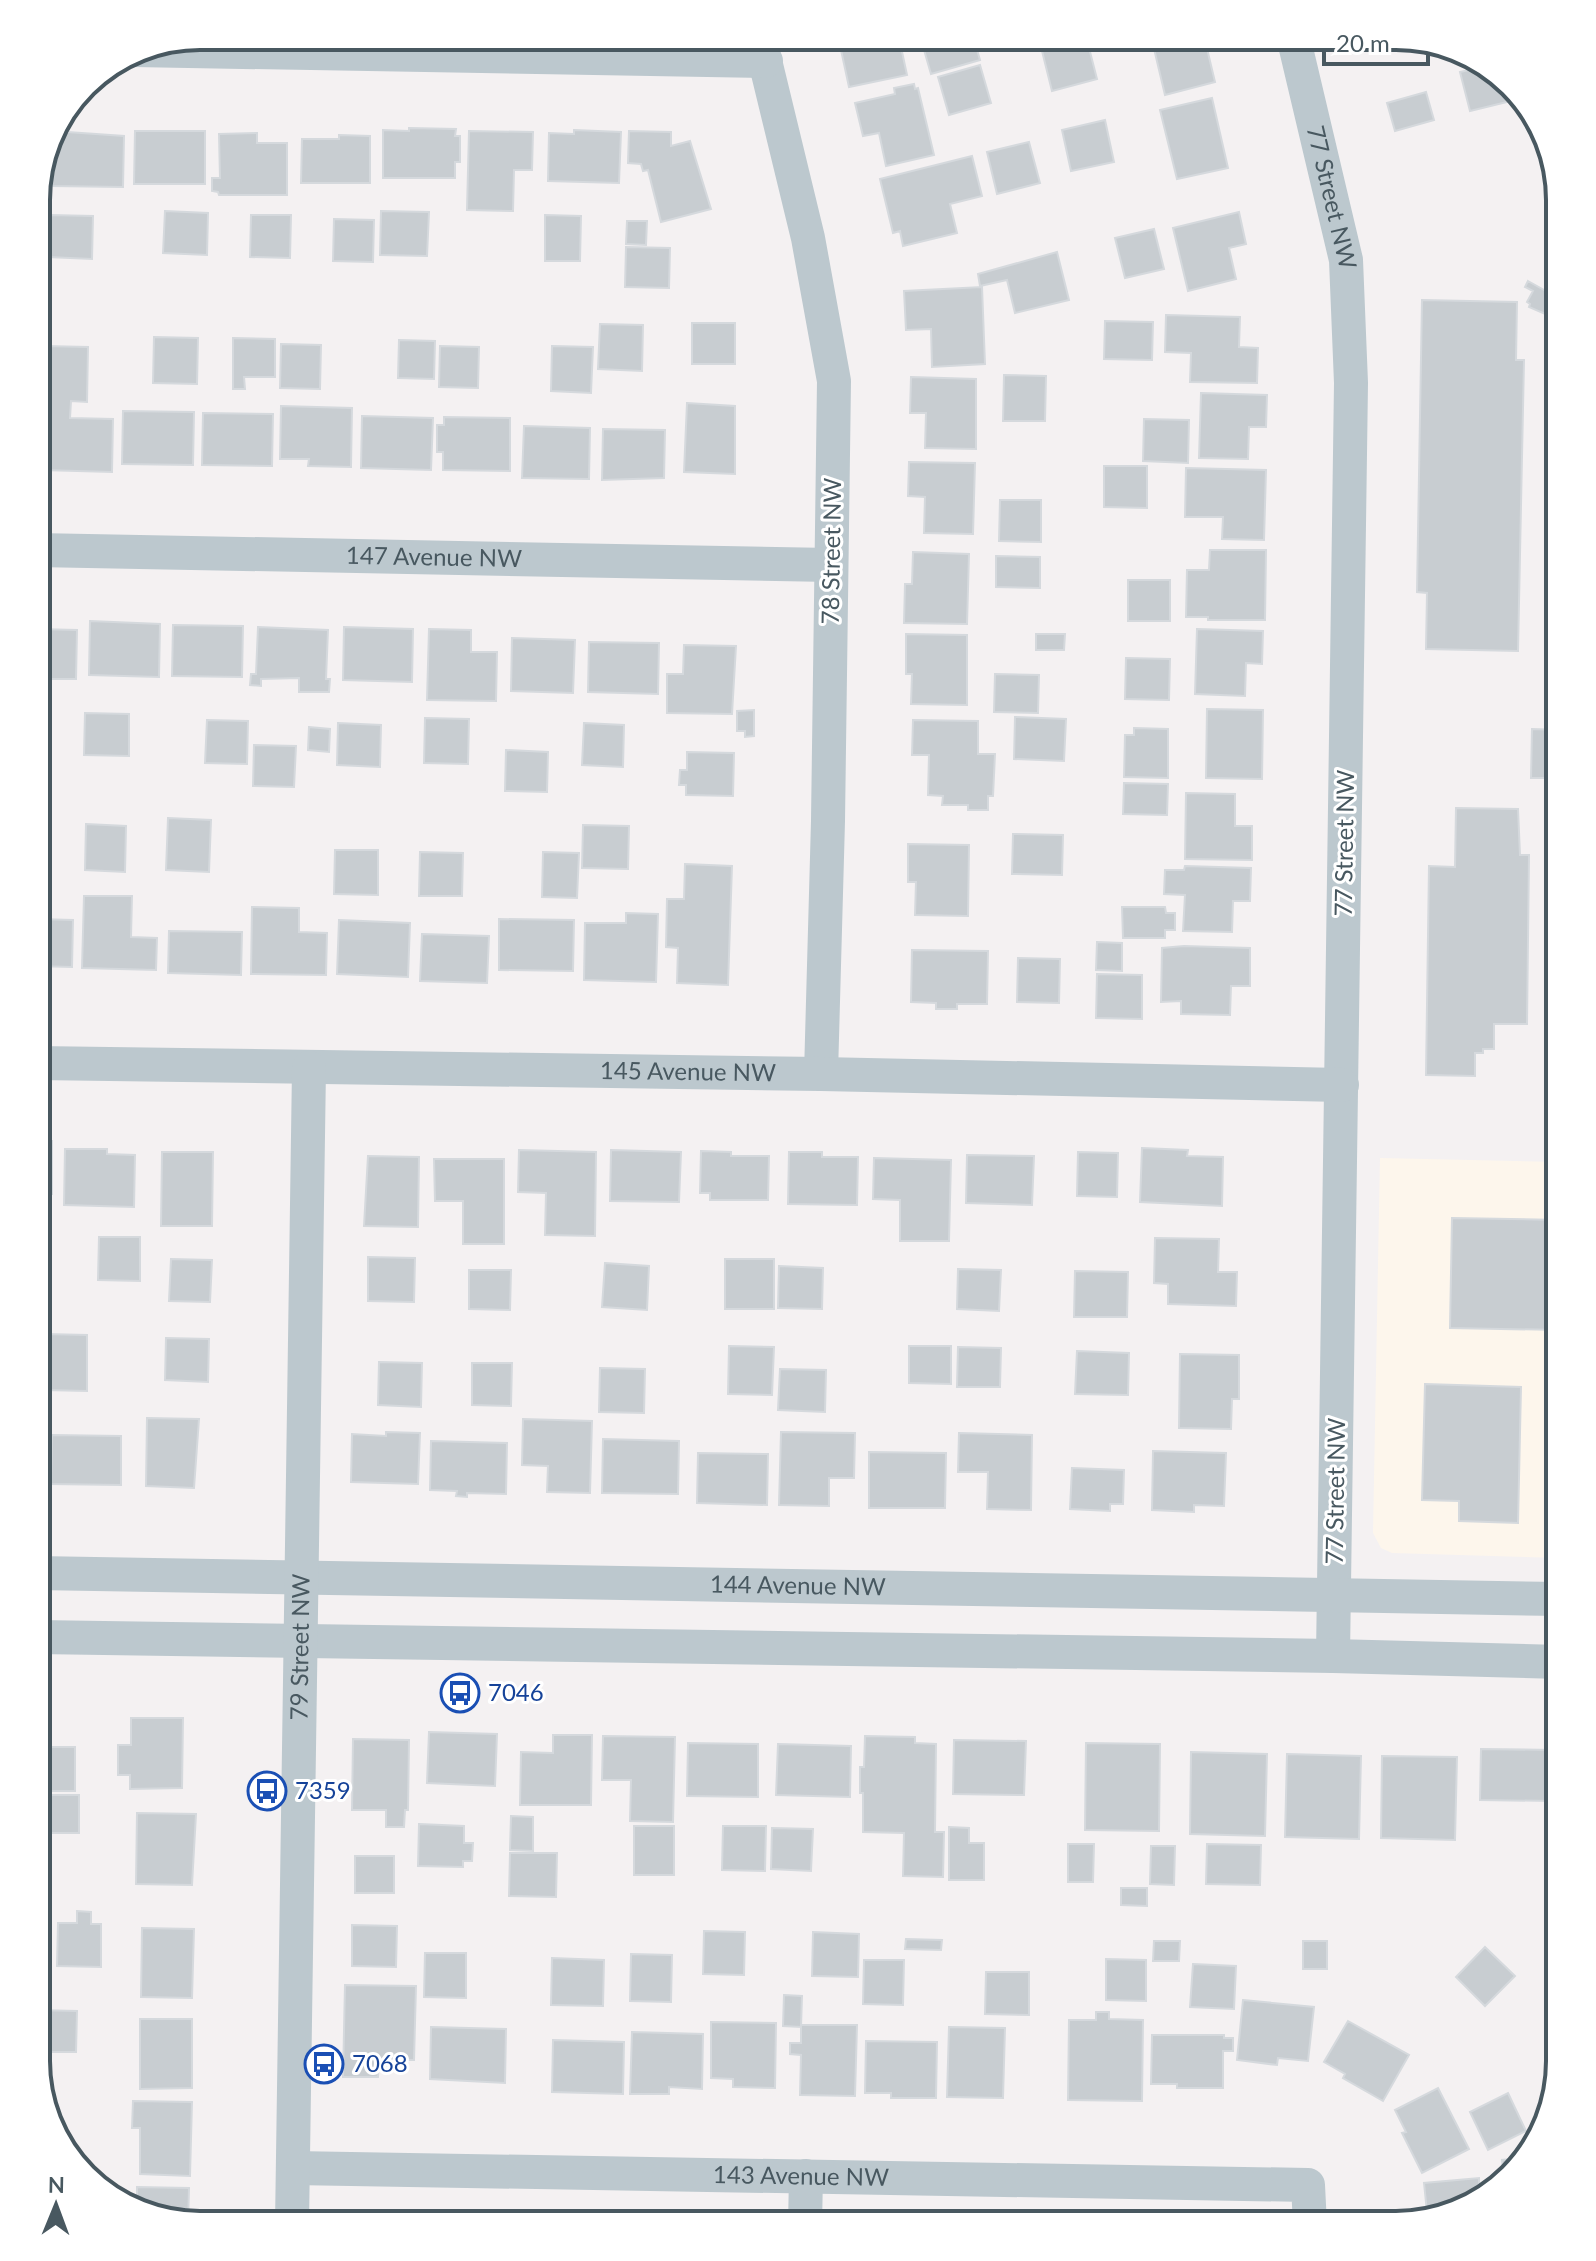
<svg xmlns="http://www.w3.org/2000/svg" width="1596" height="2261" font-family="Lato,sans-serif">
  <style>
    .commercial { fill: #fdf6ec }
    .building { fill: #c8cdd1; stroke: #d5d9dd; stroke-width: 2 }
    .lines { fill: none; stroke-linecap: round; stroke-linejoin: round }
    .minor { stroke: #bcc8ce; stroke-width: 34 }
    .labels { text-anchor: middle; stroke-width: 6; stroke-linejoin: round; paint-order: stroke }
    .street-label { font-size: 24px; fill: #485860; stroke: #fff }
    .transit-label { font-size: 24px; fill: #164399; stroke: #fff; text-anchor: start }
    .rim { fill: none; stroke: #485860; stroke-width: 4 }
  </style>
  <rect width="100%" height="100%" fill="#f4f1f2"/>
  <path class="commercial" d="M1380 1158 1560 1162V1558L1392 1553 1381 1548 1373 1533Z"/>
  <path class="building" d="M838 36H888L891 50 901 47 907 75 849 87Z
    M920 36H973L980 60 931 74Z
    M1151 36H1204L1215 82 1165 95Z
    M1087 40 1097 79 1052 91 1042 51Z
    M980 65 991 103 949 115 938 77Z
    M1486 66 1508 88 1511 101 1470 111 1460 72Z
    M914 84 915 89 918 88 934 155 886 166 879 133 863 136 855 103 895 94 894 88Z
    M1426 92 1434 120 1395 131 1387 103Z
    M1212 98 1228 168 1177 179 1160 110Z
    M1105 120 1114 162 1071 171 1062 130Z
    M409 128 456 129 455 136H460V162H455V178H383V130L409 131Z
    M574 130 621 132 619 183 548 181 549 133 574 134Z
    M53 131 124 136 123 187 52 186Z
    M135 131H205V184H134Z
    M469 131 533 132 532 170H514L513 211 467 210Z
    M629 131 671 132V146L690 141 711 209 661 222 648 170 643 171 641 164 628 163Z
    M257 133V143H287V195H219L218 192 212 191V178H220L219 134Z
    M339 135 370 136V183H301L302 139H339Z
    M1029 142 1040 183 997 194 987 152Z
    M972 156 982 196 950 204 957 233 903 246 900 231 893 233 880 179Z
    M36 206H43L42 251H36Z
    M165 211 208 213 207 255 163 253Z
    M381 211 429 212 427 256 380 255Z
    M1239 212 1246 244 1229 248 1236 279 1188 291 1173 228Z
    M49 215 93 216 92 259 48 257Z
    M251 215H291L290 258 250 257Z
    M545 215 581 216 580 261H545Z
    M334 219 374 220 373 262 333 261Z
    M627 221H647L646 245 626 244Z
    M1154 229 1164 269 1125 278 1115 238Z
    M626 247 670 248 669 288 625 287Z
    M1057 252 1069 300 1015 313 1007 280 980 286 978 274Z
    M1528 281 1560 299 1552 317 1529 307 1530 304 1527 302 1533 291 1525 287Z
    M982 287 985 364 932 367 931 329 906 330 904 291Z
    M1422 300 1517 302 1516 360H1524L1518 651 1426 649 1427 593 1417 592Z
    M1166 315 1240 317 1239 347 1258 348 1257 383 1190 382 1191 353 1165 352Z
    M1105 321 1153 322 1152 360 1104 359Z
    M692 323H735V364H692Z
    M600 324 643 325 642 371 598 369Z
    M154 337 198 338 197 384 153 383Z
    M233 338 275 339V377H244L245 389H233Z
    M399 340 435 341 434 379 398 378Z
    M281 344 321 345 320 389 280 388Z
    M44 346 88 347 87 402 71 401 70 418 113 419 112 472 42 470Z
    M440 346 479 347 478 388 439 387Z
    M552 346 593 347 591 393 551 391Z
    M1004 375 1046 376 1045 421H1003Z
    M911 377 976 379V449L925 448 926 413H910Z
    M1201 393 1267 395 1266 427H1249L1248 459 1199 458Z
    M687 403 735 406V474L684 472Z
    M281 406 352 408 351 467 308 466 309 459H280Z
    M123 411 194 412 193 465 122 464Z
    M203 413 273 414 272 466 202 465Z
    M362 416 433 418 431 470 361 468Z
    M444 417 510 418V471L443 470V452H437V425H444Z
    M1144 419 1189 420 1188 463 1143 461Z
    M524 426 590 428 589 479 522 478Z
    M603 429 665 430 664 478 602 480Z
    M909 462 975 463 973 534 924 533 925 497 908 496Z
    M1104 466H1147V508L1104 507Z
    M1186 468 1266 470 1264 540 1222 539 1223 517H1185Z
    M1000 500H1041V542L999 541Z
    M1210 550H1266L1265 620H1208V617H1186L1187 570H1209Z
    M913 552 969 554 967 624 904 623 905 584H912Z
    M996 556 1040 557V588L996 587Z
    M1128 580H1170V621H1128Z
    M90 621 160 624 159 677 89 675Z
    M173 625 243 626 242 677 172 676Z
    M258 627 328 630 326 679H330L329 692H299V678L261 679V686L250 685 251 674H256Z
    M344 627 413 629 412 682 343 680Z
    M36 629 77 630 76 679H44L43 693H36Z
    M429 629 471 630V652H497L496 701 427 700Z
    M1197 629 1263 631 1262 664 1246 663 1245 696 1195 694Z
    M906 634 967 635V705L911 704 912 674H906Z
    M1036 634H1065L1064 650H1036Z
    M512 638 575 640 573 693 511 691Z
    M589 642 659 643 658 694 588 692Z
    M684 645 736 646 732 714 667 713V674H683Z
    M1126 658 1170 659 1169 700 1125 699Z
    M995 674 1039 675 1038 713 994 712Z
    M1207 709 1263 710 1262 779 1206 778Z
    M754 710V736L745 737V731H737V711Z
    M85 713 129 714V756L84 755Z
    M1015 717 1066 719 1064 761 1014 759Z
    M425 718 469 719 468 764 424 763Z
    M36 720H39L37 758H36Z
    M207 720 248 721 247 764 205 763Z
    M913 720 978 721V754H995L993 796H988V810H968V805H942L943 796 928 795 929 755H912Z
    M338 723 381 725 380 767 337 765Z
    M584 723 624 725 623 767 582 765Z
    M309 727 330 729 329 752 308 750Z
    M1134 728 1168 729V778L1124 777 1125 735H1134Z
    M1532 729 1560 730V798H1556L1554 778H1531Z
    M254 745 296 746 294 787 253 786Z
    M506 750 548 752 547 792 505 791Z
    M687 752 734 753 733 796 686 795V785H679L680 770H687Z
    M1124 783 1168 784 1167 815 1123 814Z
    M1186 793 1235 794V826H1252V860L1185 859Z
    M1456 808 1518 809 1520 855H1529L1527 1024H1494V1049H1483V1053H1475V1076L1426 1075 1429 866 1455 867Z
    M168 818 211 820 209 872 166 870Z
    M86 824 126 826 125 872 85 870Z
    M583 825 629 826 628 869 582 868Z
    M1013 834 1063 835 1062 875 1012 874Z
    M908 844 969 845 968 916 915 915 916 882H908Z
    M36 848H43L42 896H36Z
    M335 850H378V895L334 894Z
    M420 852 463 853 462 896H419Z
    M543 852 579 853 577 898 542 897Z
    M685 864 732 866 728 985 677 983 678 948 666 947 667 899H684Z
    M1185 866 1251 868 1250 901H1233L1232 932 1183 931 1185 895 1164 894 1165 870H1184Z
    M84 896H132L131 937 157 938 156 970 82 968Z
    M252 907 299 908V932L327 933 326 975 251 974Z
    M1122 907H1165L1166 913H1175V930H1165V938H1123Z
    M626 913 658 914 656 982 584 980 585 923H626Z
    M36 919 73 920 72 967 36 966Z
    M499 919 574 920 573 971 499 970Z
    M339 920 410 923 408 977 337 974Z
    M169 931 242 932 241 975 168 973Z
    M422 934 489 936 487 983 420 981Z
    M1097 942 1122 943V971L1096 970Z
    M1184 946 1250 948V986H1231L1230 1015 1181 1014V1001L1161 1002 1162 948Z
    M912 950 988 951 987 1004H957V1009H936V1003L911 1002Z
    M1018 958 1060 959 1059 1003 1017 1002Z
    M1097 974 1142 975V1019L1096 1018Z
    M36 1141H52V1194H36Z
    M1142 1148 1188 1150 1187 1156 1223 1157 1222 1206 1140 1202Z
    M65 1149H107V1154L135 1155 134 1207 64 1205Z
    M519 1150 596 1152 595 1236 545 1235 546 1193 518 1192Z
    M611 1150 681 1152 679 1202 610 1201Z
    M701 1151 731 1152V1156H769L768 1200H710V1193H700Z
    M162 1152H213L212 1226H161Z
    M789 1152H822V1157H858L857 1205 788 1204Z
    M1078 1152 1118 1153 1117 1197 1077 1196Z
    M967 1155 1034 1156 1032 1205 966 1203Z
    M368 1156 419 1157 418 1227 364 1226Z
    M874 1158 951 1160 949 1241H900V1200L873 1199Z
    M434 1159H504V1244H463V1201H435Z
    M1452 1218 1560 1220V1330L1450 1328Z
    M99 1237H140V1281L98 1280Z
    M1155 1238 1219 1239 1218 1272H1237L1236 1306 1168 1304V1284L1154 1283Z
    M368 1257 415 1258 414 1302 368 1301Z
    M171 1259 212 1260 210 1302 169 1301Z
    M725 1259H774V1309H725Z
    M605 1263 649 1266 647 1310 602 1307Z
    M779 1266 823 1268 822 1309 778 1308Z
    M958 1269 1001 1270 999 1311 957 1309Z
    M469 1270H511L510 1310 469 1309Z
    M1075 1271 1128 1272 1127 1317H1074Z
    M45 1334 87 1335V1391L44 1390Z
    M166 1338 209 1339 208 1382 165 1380Z
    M729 1346 774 1347 772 1395 728 1394Z
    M909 1346H951V1384L909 1383Z
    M958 1347 1001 1348 1000 1387H957Z
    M1077 1351 1129 1353 1128 1395 1075 1394Z
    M1180 1354 1239 1355V1399H1232L1231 1429 1179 1428Z
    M379 1362 422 1363 421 1407 378 1405Z
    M472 1363H512L511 1406 472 1405Z
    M600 1368 645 1369 644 1413 599 1412Z
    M780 1369 826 1370 825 1412 778 1410Z
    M1425 1384 1521 1387 1518 1523 1459 1521V1501L1422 1500Z
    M147 1418 199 1419 194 1488 146 1486Z
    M523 1419 592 1421 590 1493 547 1492 548 1466 522 1465Z
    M386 1432 420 1433 418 1484 351 1482 352 1434 386 1436Z
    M781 1432 855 1433 854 1478H829V1506L779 1505Z
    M959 1433 1032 1435 1031 1510 987 1509 988 1472H958Z
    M52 1435 121 1436V1485L51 1484Z
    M603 1439 679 1441 678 1494 602 1493Z
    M431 1441 507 1443 506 1494 467 1493V1497L456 1496 457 1491 430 1490Z
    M1153 1451 1226 1453 1224 1506 1194 1505V1512L1152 1510Z
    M869 1452 946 1453 945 1508H869Z
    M698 1453 768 1454 767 1505 697 1503Z
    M1072 1468 1124 1470 1123 1504H1110V1511L1070 1509Z
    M131 1718H183L182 1788 130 1789V1775H118V1745H131Z
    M429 1732 497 1734 495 1786 427 1783Z
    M553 1735H592L591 1805H520L521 1752 553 1753Z
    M603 1736 675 1737 673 1822 630 1821 631 1780H602Z
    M865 1736 915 1737V1743L936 1744 935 1832H944L943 1877 903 1876 904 1833 863 1832V1793H860V1767H864Z
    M353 1739 409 1740 408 1810H405L404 1827H386V1810H352Z
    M954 1740 1026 1741 1024 1795 953 1794Z
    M688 1743 758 1744V1797L687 1796Z
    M1086 1743 1160 1744 1159 1831 1085 1830Z
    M778 1744 851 1746 850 1797 776 1795Z
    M36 1747H75V1791H36Z
    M1481 1749 1553 1750 1552 1801 1480 1800Z
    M1191 1752 1267 1754 1265 1836 1190 1834Z
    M1287 1754 1361 1756 1359 1839 1285 1837Z
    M1382 1756 1457 1757 1455 1840 1381 1838Z
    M36 1795H79V1833H36Z
    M137 1813 196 1814 192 1885 136 1884Z
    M511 1816 533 1817V1851L510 1850Z
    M419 1824 464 1826V1843H473L472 1861H463V1867L418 1866Z
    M634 1826H674V1875H634Z
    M723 1826H766L765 1871 722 1870Z
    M949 1827 969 1828V1843H984V1880H949Z
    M772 1828 813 1829 811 1871 771 1869Z
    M1068 1844H1094L1093 1882H1068Z
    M1207 1844 1261 1845 1260 1885 1206 1884Z
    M1151 1846H1175L1174 1885 1150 1884Z
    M510 1853H557L556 1897 509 1896Z
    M355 1856H394V1893H355Z
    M1121 1888H1147V1906L1121 1905Z
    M77 1911 91 1912V1924H101V1967L57 1966 58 1923H77Z
    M352 1925 397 1926 396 1967 352 1966Z
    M142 1928 194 1929 192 1998 141 1997Z
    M704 1931 745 1932 744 1975 703 1974Z
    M813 1932 859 1934 858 1977 812 1976Z
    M906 1939 942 1940 941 1950 905 1949Z
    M1154 1941H1180L1179 1961H1153Z
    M1303 1941H1327V1969H1303Z
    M1485 1947 1515 1976 1485 2006 1456 1977Z
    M425 1953H466V1998L424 1997Z
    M631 1954 672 1955 671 2002 630 2001Z
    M552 1958 604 1960 603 2006 551 2005Z
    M1106 1959 1146 1960V2001L1106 2000Z
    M864 1960H904L903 2005 863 2004Z
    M1193 1964 1236 1966 1234 2009 1190 2007Z
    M986 1972H1029V2015L985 2014Z
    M345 1985 416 1986 414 2060H379L378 2077H343Z
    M784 1995 802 1996 801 2027 783 2026Z
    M1243 2000 1314 2007 1308 2061 1278 2058 1277 2065 1237 2060Z
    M36 2010 77 2011 76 2052H36Z
    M1096 2012H1109V2019L1143 2020 1142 2101 1068 2100 1069 2020H1096Z
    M140 2019H192V2088L140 2089Z
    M1348 2021 1409 2055 1383 2101 1343 2078 1345 2074 1324 2062Z
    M711 2022 776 2023 775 2088 733 2087V2079L711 2078Z
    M801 2025H857L855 2096 800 2095 801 2055 790 2054V2043H801Z
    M431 2027 506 2029 505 2083 430 2079Z
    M949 2027 1005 2028 1003 2098 947 2097Z
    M632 2032 703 2034 702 2089 669 2087V2094H630Z
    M1152 2035H1224V2038H1233V2051H1223V2088H1177V2084H1151Z
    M553 2040 624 2042 623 2094 552 2092Z
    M866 2041 937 2042 936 2098H891V2093H865Z
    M1438 2088 1469 2149 1422 2173 1402 2133 1406 2132 1395 2110Z
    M1508 2093 1526 2131 1488 2150 1470 2112Z
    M133 2101 192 2102 190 2176 140 2174V2128H132Z
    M1523 2158 1504 2178 1502 2160Z
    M1479 2178V2203L1422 2218 1421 2212H1427L1424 2183Z
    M137 2187 189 2188 188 2224 137 2209Z"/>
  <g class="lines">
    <g class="minor">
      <path d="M759 36 808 238 834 381 828 821 821 1074"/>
      <path id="s1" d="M1293 36 1346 260 1351 383 1333 1656"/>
      <path d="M134 50 766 61"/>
      <path id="s2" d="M36 550 831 565"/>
      <path id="s3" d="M36 1063 821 1074 1342 1085"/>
      <path id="s4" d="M36 1573 1560 1599"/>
      <path d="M36 1637 1333 1656 1560 1662"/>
      <path id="s5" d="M293 2168 1308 2185 1310 2225"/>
      <path id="s6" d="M292 2225 309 1068"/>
      <path d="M805 2225 806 2176"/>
    </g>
  </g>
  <defs>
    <symbol id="bus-ring" viewBox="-11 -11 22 22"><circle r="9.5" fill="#fff" stroke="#1a4fb4" stroke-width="1.5"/><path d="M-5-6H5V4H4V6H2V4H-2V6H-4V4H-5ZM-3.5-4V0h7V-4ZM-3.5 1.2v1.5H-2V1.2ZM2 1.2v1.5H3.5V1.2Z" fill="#1a4fb4"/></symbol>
  </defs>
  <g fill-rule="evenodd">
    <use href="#bus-ring" x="438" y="1671" width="44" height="44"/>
    <use href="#bus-ring" x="245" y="1769" width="44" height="44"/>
    <use href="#bus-ring" x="302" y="2042" width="44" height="44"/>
  </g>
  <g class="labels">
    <g class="street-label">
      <text dy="8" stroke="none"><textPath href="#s1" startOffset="166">77 Street NW</textPath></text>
      <text transform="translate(832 551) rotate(-89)" y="8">78 Street NW</text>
      <text dy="8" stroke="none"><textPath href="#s2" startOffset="398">147 Avenue NW</textPath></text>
      <text transform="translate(1345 843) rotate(-89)" y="8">77 Street NW</text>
      <text dy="8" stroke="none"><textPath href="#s3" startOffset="652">145 Avenue NW</textPath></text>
      <text transform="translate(1336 1491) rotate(-89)" y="8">77 Street NW</text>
      <text dy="8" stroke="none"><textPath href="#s4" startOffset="762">144 Avenue NW</textPath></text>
      <text dy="8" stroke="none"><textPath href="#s6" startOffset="578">79 Street NW</textPath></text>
      <text dy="8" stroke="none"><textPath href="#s5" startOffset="508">143 Avenue NW</textPath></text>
    </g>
    <g class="transit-label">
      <text x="488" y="1701">7046</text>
      <text x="295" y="1799">7359</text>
      <text x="352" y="2072">7068</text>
    </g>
  </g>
  <path d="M0 0H1596V2261H0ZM200 50H1396A150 150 0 0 1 1546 200V2061A150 150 0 0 1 1396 2211H200A150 150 0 0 1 50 2061V200A150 150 0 0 1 200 50Z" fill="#fff" fill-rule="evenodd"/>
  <path class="rim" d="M200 50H1396A150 150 0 0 1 1546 200V2061A150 150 0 0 1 1396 2211H200A150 150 0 0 1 50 2061V200A150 150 0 0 1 200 50Z"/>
  <g transform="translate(56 2205) rotate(1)" stroke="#ffffff" stroke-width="6" paint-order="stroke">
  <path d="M0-6L14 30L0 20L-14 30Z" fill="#485860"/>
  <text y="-12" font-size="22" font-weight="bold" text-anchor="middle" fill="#485860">N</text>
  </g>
  <path d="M1324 52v12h104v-12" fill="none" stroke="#485860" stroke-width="4"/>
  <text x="1336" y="52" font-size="24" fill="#485860" stroke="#ffffff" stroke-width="6" paint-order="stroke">20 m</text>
</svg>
